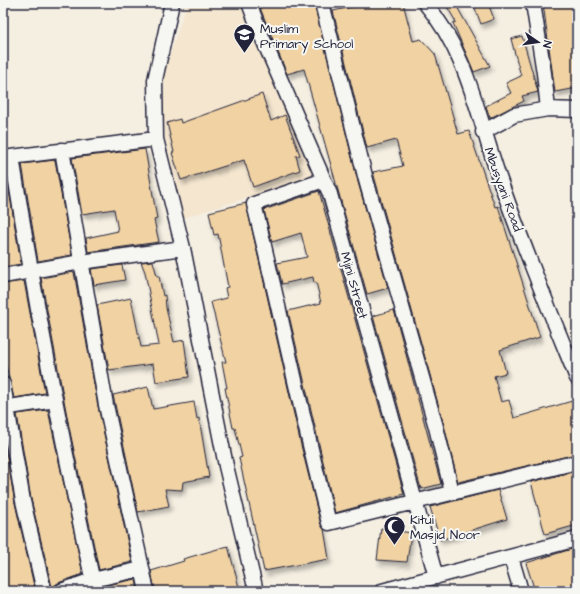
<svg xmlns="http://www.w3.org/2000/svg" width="580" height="594" font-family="'Architects Daughter',sans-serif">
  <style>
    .built { fill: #f4e6cf }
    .building { fill: #f0d2a3; stroke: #22223b; filter: url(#shadow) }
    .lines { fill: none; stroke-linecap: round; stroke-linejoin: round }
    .minor-casing { stroke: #22223b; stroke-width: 17 }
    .minor { stroke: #f6f6f2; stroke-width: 14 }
    .labels { text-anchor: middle; stroke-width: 4; stroke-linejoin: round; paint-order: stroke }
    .poi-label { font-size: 13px; fill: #22223b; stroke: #f6f6f2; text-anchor: start }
    .street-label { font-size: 13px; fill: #22223b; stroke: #f6f6f2 }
  </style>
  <defs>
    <filter id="shadow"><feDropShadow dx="2.5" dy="4.5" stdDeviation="2" flood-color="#0004"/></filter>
  </defs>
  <rect width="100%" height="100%" fill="#f5efe2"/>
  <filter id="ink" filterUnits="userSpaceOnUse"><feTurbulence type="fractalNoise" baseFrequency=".025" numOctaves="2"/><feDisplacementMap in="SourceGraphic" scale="8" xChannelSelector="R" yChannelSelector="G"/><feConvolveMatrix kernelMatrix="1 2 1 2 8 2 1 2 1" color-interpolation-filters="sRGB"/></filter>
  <g filter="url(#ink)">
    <path class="built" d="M187 3H247L315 176 183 218 163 128 165 70Z"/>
    <path class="building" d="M258 3H314L358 182 388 288 367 294 304 69 287 74Z
      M361 3H403L413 41 421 39 435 54 458 134 469 131 495 207 498 206 540 337 500 350 506 373 494 376 501 402 509 400 514 418 572 401 577 419V454L458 482 444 425 373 172 403 166 396 140 367 148 333 11 361 5Z
      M445 3H455L490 66 474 72 453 23 456 22Z
      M473 3H488L494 19 481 24Z
      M543 3H577V88L555 92Z
      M522 36 538 92 522 96 524 101 490 118 486 106 511 93 506 83 521 76 511 39Z
      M262 94 271 121 285 115 300 155 296 156 300 170 253 187 244 160 181 180 172 153 174 152 167 123 180 119 181 123Z
      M145 149 157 219 154 220 159 242 88 252 86 238 118 231 114 209 82 214 72 158Z
      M55 160 72 255 38 261 22 164Z
      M3 166H5L21 264 3 267Z
      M319 191 404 494 335 513 288 311 321 303 316 282 314 283 313 277 282 284 277 263 307 257 301 233 272 242 264 210Z
      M246 203 301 445 321 525 324 529 329 559 264 571 239 458 242 457 235 428H233L225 388H227L222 362H226L211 302 227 298 225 288 228 287 218 234 214 235 209 212Z
      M153 261 157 276H159L163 296 165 295 166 308 174 342 184 340 189 377 156 382 153 364 109 370 97 305 131 298 141 347 159 345 145 272 141 262Z
      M122 265 125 280 94 285 91 269Z
      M74 272 98 406 132 562 99 570 69 427 41 278Z
      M24 281 45 393 14 398 3 354V284Z
      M394 310 441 484 421 489 373 316Z
      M148 387 153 409 194 402 197 419 199 418 209 477 183 482 182 490 165 489 169 506 138 512 113 395Z
      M48 410 83 574 58 583 54 586 53 591 31 499 17 414Z
      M3 434 15 503 35 590 29 591H3Z
      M577 471V525L545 534 531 482Z
      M498 490 507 519 440 540 430 507Z
      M381 528 411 533 407 562 377 560Z
      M228 546 240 591H155L151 571 184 561 183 559Z
      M575 548 577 556V591H535L526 563Z
      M136 579 138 591H103V586Z"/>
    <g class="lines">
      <defs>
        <path id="minor" d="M172 3 155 80 156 139 183 248 226 466 256 591
          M249 3 262 37 330 194 436 577
          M322 3 366 180 436 427 452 492
          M425 3C469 54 479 122 501 183 524 249 551 314 577 378
          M533 3 544 73 548 109
          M483 132 514 115 548 109 577 110
          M62 150 106 405 147 591
          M12 157C35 302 63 447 95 591
          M3 158 156 139
          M324 180 254 204C280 310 302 417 329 523L577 462
          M3 276 81 262 183 248
          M3 384 23 501 44 591
          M3 408 55 400
          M511 557 521 591
          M61 591 92 580 142 569
          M382 591 577 539"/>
      </defs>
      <use href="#minor" class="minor-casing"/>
      <use href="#minor" class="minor"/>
    </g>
  </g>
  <defs>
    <symbol id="school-pin" viewBox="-11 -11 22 30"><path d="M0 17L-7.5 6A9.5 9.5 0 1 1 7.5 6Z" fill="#22223b" stroke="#f6f6f2"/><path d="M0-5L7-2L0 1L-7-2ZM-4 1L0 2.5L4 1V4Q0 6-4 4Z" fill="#fff"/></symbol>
    <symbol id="mosque-pin" viewBox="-11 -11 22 30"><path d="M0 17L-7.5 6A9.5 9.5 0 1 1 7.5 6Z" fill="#22223b" stroke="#f6f6f2"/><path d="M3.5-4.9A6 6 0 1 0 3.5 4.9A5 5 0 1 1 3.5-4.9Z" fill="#fff"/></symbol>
  </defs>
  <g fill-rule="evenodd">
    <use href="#school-pin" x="232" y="22" width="25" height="34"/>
    <use href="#mosque-pin" x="382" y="514" width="25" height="34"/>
  </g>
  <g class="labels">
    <g class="poi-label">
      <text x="260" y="33">Muslim<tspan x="260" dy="15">Primary School</tspan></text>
      <text x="410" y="524">Kitui<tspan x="410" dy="15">Masjid Noor</tspan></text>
    </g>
    <g class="street-label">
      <text transform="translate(504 189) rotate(70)" y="5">Mbusyani Road</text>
      <text transform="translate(355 285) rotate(74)" y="5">Mjini Street</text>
    </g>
  </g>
  <rect width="580" height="594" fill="none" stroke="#f6f6f2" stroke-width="16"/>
  <rect x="8" y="8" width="564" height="578" fill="none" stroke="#22223b" stroke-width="1.5" filter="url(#ink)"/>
  <g transform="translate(538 42) rotate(103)" stroke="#f6f6f2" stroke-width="3" paint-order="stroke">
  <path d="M0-3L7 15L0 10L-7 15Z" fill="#22223b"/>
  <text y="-6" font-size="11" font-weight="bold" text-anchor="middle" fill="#22223b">N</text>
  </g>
</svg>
